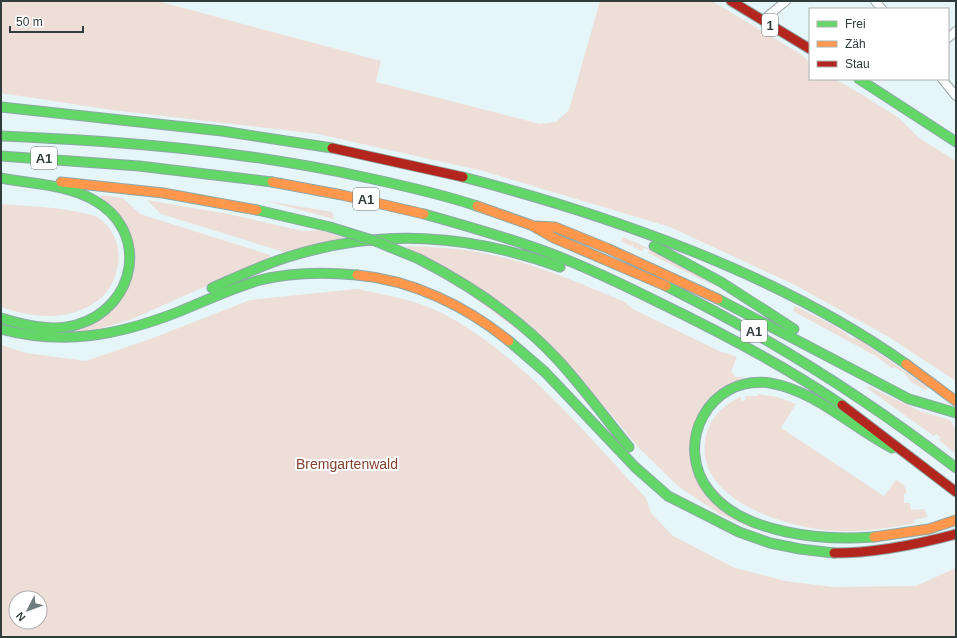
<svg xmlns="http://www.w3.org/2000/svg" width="957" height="638" font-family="Helvetica,sans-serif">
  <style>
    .green { fill: #eeded8; fill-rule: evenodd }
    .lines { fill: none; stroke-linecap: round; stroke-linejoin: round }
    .street-casing { stroke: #9ca7a8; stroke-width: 10 }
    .fast-casing { stroke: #8ea7a9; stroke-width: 11 }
    .slow-casing { stroke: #8ea7a9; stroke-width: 11 }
    .jam-casing { stroke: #8ea7a9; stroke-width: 11 }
    .street { stroke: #fbfefe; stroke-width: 8 }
    .fast { stroke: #63d668; stroke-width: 9 }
    .slow { stroke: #ff974d; stroke-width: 9 }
    .jam { stroke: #b3261e; stroke-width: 9 }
    .fast-bridge-casing { stroke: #8ea7a9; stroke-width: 11; stroke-linecap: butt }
    .fast-bridge { stroke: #63d668; stroke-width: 9 }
    .labels { text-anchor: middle; stroke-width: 4; stroke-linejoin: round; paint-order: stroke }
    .shield { fill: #fff; stroke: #6f7677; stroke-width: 1 }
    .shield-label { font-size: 13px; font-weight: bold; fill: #313c3d }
    .park-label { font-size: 14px; fill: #834130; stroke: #fff }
  </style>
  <rect width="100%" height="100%" fill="#e6f5f7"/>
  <path class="green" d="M1 1H157L381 61 376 82 540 124 556 122 569 110 600 1H712L802 55 810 63V79H835L861 94 899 118 919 138 956 161V381L887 336 795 285 670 227 483 171 318 134 112 110 1 93Z
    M102 195 123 198 140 214 270 255 271 257 130 320 98 329 68 333 107 315 134 247 101 198Z
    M147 200 228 214 303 231 319 230 346 238 284 252 161 214Z
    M267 201 332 212 334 219Z
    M1 204C28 206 56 207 83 213 87 214 94 215 97 217 123 233 124 267 108 290 102 300 87 308 76 312 52 320 24 315 1 307Z
    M623 237 655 251 720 289 648 253 649 250 644 248 642 251 633 247 634 243 631 246 621 241Z
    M405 246C433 247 460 248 487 254 534 263 579 283 623 301L633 309 721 352 727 353 737 357 731 371 735 377H744L717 391 690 463 756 530 720 514 679 487 640 449 579 376Z
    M357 289C385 295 416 300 442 313 523 356 584 432 646 498L651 513 673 536 735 568 785 581 833 587 916 586 956 568V637H1V345L26 353 86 361 153 338 250 300ZM16 598H40V622H16Z
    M795 306 836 327 852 338H857L928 387 926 390 911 382 904 372 894 367 893 369 876 356 793 311Z
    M868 386 920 411 950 420 956 430V454L939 440 941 438 936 434 934 436 867 388Z
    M758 394 777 397 796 404 781 428 884 496 896 480 904 485 907 493 904 494V503H910L911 510 924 509 928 517 914 520 915 523C889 528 863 532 837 531 791 529 697 502 705 442 707 421 722 405 741 397L742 401 746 400 745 396H758Z"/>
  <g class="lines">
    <defs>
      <path id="street" d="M875 1 882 9
        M763 20 786 1
        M948 38 956 31
        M942 79 956 96"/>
      <path id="fast" d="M859 79 956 142
        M1 107 222 131 332 148
        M1 136C124 141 247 151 368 178 405 186 441 194 477 206
        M1 156 139 166 272 182
        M463 177C613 216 779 274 906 364
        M1 178C31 184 65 184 92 199 151 230 137 308 76 325 51 332 24 325 1 318
        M257 210 330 227
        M424 214C467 226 510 238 552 254 589 268 626 286 662 304 724 334 785 366 842 405
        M654 246 721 282 794 329
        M419 259C470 285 518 317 557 359 583 387 605 418 629 447
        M666 286C772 339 863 396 956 468
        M212 288C237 277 262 265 288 257 381 228 469 234 560 267
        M718 299 909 399 956 413
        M1 329C64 346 119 335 178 312 205 301 232 288 260 280 292 272 325 272 357 275
        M509 341 545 372 635 467 668 496 739 532 770 543 800 549 834 553
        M874 537C823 541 744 534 710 492 672 445 709 374 770 383 816 391 851 427 892 448"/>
      <path id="slow" d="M61 182 163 193 257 210
        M272 182 342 195 424 214
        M477 206 531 225 554 238 666 286
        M536 226 555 227 609 249 718 299
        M357 275C412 280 466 306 509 341
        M906 364 956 401
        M874 537 929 529 956 520"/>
      <path id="jam" d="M731 1 810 49
        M332 148 463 177
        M842 405 956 492
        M834 553C876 553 915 545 956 534"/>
    </defs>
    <use href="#street" class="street-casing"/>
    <use href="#fast" class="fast-casing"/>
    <use href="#slow" class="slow-casing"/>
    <use href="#jam" class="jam-casing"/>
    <use href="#street" class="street"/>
    <use href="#fast" class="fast"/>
    <use href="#slow" class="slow"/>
    <use href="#jam" class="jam"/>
    <defs>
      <path id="fast-bridge" d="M330 227 375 241 419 259"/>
    </defs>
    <use href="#fast-bridge" class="fast-bridge-casing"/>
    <use href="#fast-bridge" class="fast-bridge"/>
  </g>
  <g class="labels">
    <g class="shield">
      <rect x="762" y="14" width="16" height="22" rx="3"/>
      <rect x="31" y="147" width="26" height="22" rx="3"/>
      <rect x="353" y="188" width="26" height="22" rx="3"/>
      <rect x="741" y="320" width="26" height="22" rx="3"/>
    </g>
    <g class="shield-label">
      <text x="770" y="30">1</text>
      <text x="44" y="163">A1</text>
      <text x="366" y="204">A1</text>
      <text x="754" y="336">A1</text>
    </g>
    <g class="park-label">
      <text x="347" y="469">Bremgartenwald</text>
    </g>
  </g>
  <rect width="957" height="638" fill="none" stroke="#313c3d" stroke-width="4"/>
  <rect x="809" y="8" width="140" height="72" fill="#ffffff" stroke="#adb1b1"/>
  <rect x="817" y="21" width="20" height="6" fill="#63d668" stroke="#adb1b1"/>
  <text x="845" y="28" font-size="12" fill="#313c3d">Frei</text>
  <rect x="817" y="41" width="20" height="6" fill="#ff974d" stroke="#adb1b1"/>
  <text x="845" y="48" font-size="12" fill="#313c3d">Zäh</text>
  <rect x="817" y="61" width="20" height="6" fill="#b3261e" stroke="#adb1b1"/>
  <text x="845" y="68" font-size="12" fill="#313c3d">Stau</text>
  <g transform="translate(28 610) rotate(228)"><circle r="19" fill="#ffffff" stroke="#adb1b1"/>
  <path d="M0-3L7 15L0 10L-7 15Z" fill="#707d7e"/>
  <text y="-6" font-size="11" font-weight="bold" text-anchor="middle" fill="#313c3d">N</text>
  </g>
  <path d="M10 26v6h73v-6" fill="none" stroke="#313c3d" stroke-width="2"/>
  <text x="16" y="26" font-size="12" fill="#313c3d" stroke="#ffffff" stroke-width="3" paint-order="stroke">50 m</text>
</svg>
